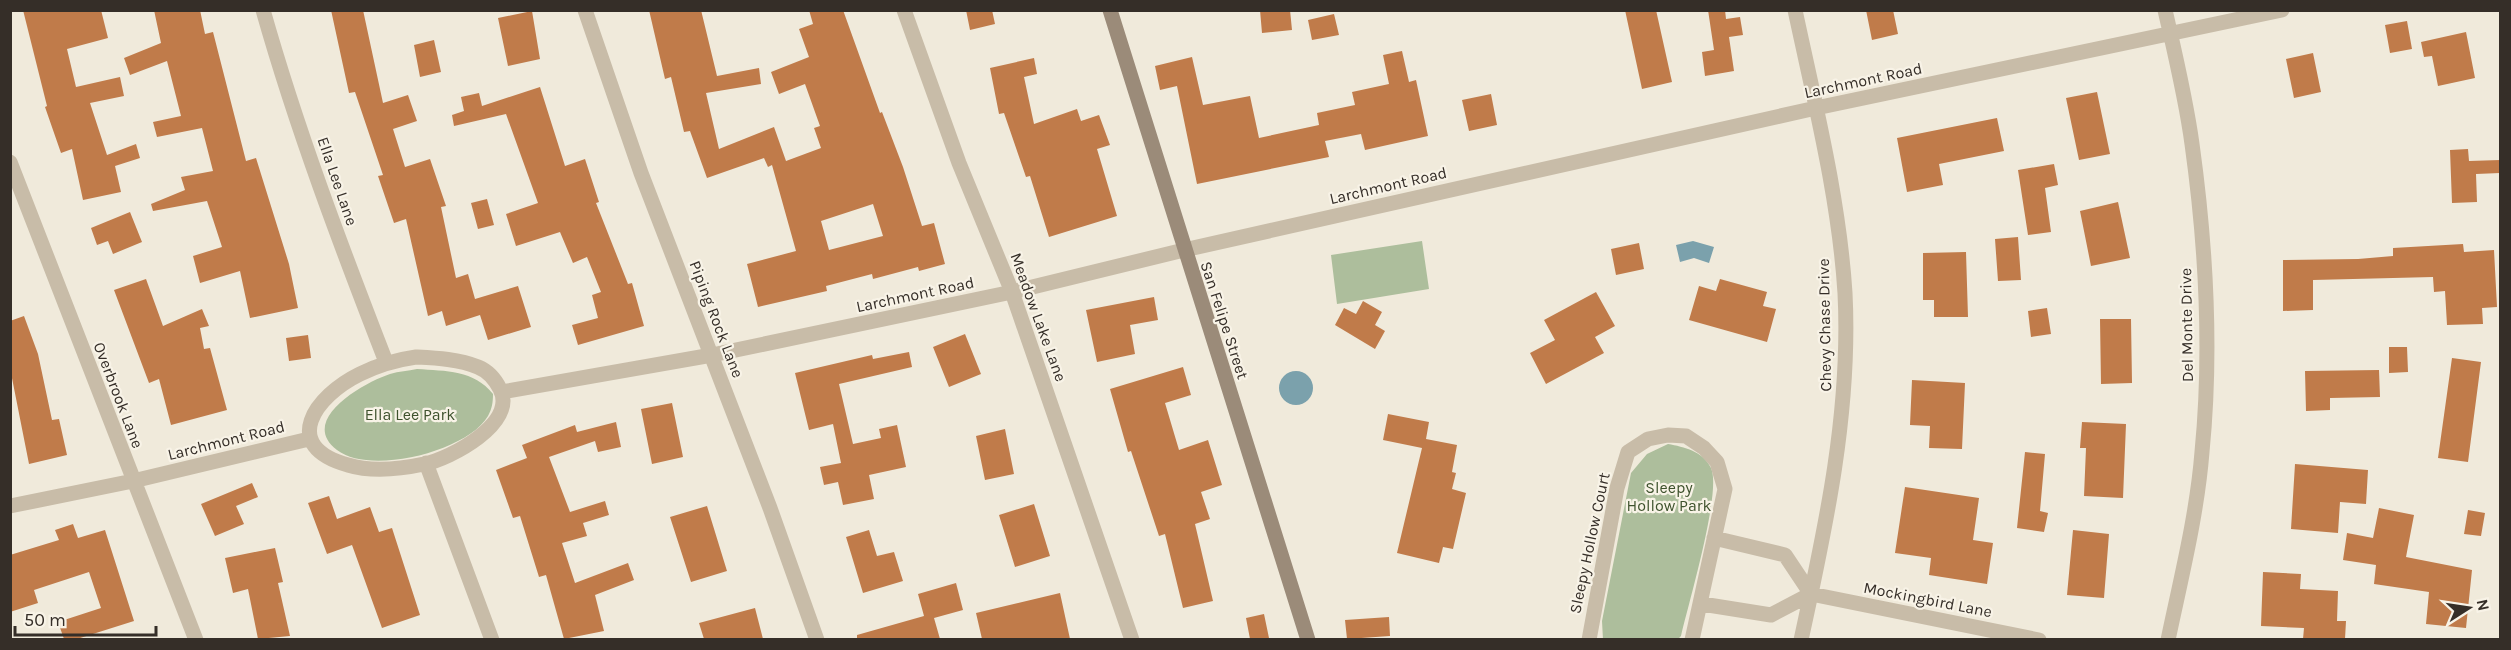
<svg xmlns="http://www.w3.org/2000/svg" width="2511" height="650" font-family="Karla,sans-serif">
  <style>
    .green { fill: #adbe9c }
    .water { fill: #7ba1ac }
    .building { fill: #c07b4a; fill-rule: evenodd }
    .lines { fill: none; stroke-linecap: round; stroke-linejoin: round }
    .minor { stroke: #c8bca8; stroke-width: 15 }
    .secondary { stroke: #9b8b79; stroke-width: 15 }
    .labels { text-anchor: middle; stroke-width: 4.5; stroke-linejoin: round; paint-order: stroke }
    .street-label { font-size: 16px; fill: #352e28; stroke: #f8f3e7 }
    .park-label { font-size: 16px; fill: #3e522d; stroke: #f8f3e7 }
  </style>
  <rect width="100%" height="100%" fill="#f0eadb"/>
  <path class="green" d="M1422 241 1429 289 1337 304 1331 255Z
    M417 369C446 371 474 370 493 394 493 402 492 409 488 416 468 451 370 476 337 450 297 420 365 382 390 374 399 371 408 371 417 369Z
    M1668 444C1684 447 1703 451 1711 468 1722 491 1688 605 1681 636L1678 639 1603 640 1602 621 1631 473 1647 454Z"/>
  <path class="water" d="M1693 241 1714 247 1709 263 1694 258 1680 262 1676 245Z
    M1279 388a17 17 0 1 1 34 0a17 17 0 1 1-34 0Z"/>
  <path class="building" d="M23 10H101L108 38 67 49 76 87 120 77 124 96 90 103 107 155 136 144 140 158 115 166 121 192 83 200 72 149 61 153 45 107 47 106Z
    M154 10H200L205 34 213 32 246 161 256 158 289 264 298 308 250 318 240 271 200 283 193 256 222 247 207 201 153 211 151 204 185 190 181 177 213 171 202 128 157 137 153 122 181 116 167 61 130 75 124 58 161 43Z
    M331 10H363L383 103 408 95 417 121 393 129 405 167 430 159 446 206 441 207 456 278 468 274 475 299 518 286 531 327 488 340 480 315 446 326 442 311 428 316 406 219 394 223 378 176 383 175 355 92 349 93Z
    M649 10H701L717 76 759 68 761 84 706 93 719 149 774 127 786 161 821 148 814 128 820 126 805 84 779 94 771 72 809 57 799 29 813 24 809 10H843L880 113 882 112 903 167 922 226 934 223 945 264 919 271 918 267 873 279 872 274 826 286 827 291 758 307 747 264 796 251 772 165 768 167 764 158 707 178 690 131 684 132 671 77 665 79ZM873 204 883 236 829 250 821 221Z
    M966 10H992L995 24 970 30Z
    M1260 10H1290L1292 30 1262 33Z
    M1625 10H1656L1672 82 1642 89Z
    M1708 10H1725L1726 19 1740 17 1743 35 1729 37 1734 71 1705 76 1702 52 1714 50Z
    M1866 10H1893L1898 34 1872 40Z
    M532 11 540 59 508 66 498 18Z
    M1334 14 1339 35 1312 40 1308 20Z
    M2407 21 2412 49 2390 53 2385 25Z
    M2466 32 2475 78 2438 86 2432 56 2424 57 2421 42Z
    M434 40 441 72 420 77 414 45Z
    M1402 51 1409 82 1416 80 1428 136 1365 150 1361 134 1325 141 1329 157 1197 184 1177 86 1160 90 1155 66 1192 57 1203 105 1250 96 1259 138 1319 125 1317 113 1355 105 1352 92 1389 84 1383 55Z
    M2313 53 2321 92 2294 98 2286 59Z
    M1034 58 1037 74 1024 77 1034 124 1077 109 1081 121 1099 115 1110 145 1097 149 1117 216 1049 237 1030 176 1026 177 1004 113 999 114 990 68Z
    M540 87 565 166 585 159 599 202 596 203 628 284 632 283 644 326 578 345 572 325 598 318 592 295 601 292 587 257 573 263 560 232 516 246 506 214 538 203 506 114 454 126 452 115 464 111 461 97 479 93 482 106Z
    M2097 92 2110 154 2079 160 2066 98Z
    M1491 94 1497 125 1469 131 1462 100Z
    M1997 118 2004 151 1939 164 1943 185 1907 192 1897 138Z
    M2468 149 2469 161 2500 160V173L2476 174 2477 202 2452 203 2450 150Z
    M2054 164 2058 185 2045 188 2051 232 2028 235 2018 170Z
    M487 199 494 225 478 229 471 203Z
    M2118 202 2130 258 2091 266 2080 211Z
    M130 212 142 242 113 254 108 241 97 245 91 228Z
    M2018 237 2021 280 1998 281 1995 239Z
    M1639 243 1644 269 1616 275 1611 249Z
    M2463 244 2464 252 2494 250 2497 307 2482 308 2483 324 2447 325 2445 291 2434 292 2433 277 2313 280V310L2283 311V260L2358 259 2393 256V248Z
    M1966 252 1968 317H1934V300H1923V253Z
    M146 279 163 326 202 309 209 326 200 328 204 349 210 348 227 410 171 425 159 379 149 383 114 290Z
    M1720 279 1767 292 1763 306 1776 309 1767 342 1689 320 1699 286 1716 291Z
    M1596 292 1615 326 1595 337 1604 353 1546 384 1530 353 1555 340 1544 320Z
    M1154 297 1158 320 1130 325 1135 354 1097 362 1086 310Z
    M1363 301 1382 312 1375 325 1385 331 1375 349 1335 325 1344 308 1356 314Z
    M2047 308 2051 334 2031 337 2028 311Z
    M24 316 38 354 52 420 59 419 67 455 29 464 10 368V321Z
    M2100 319H2131L2132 383 2101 384Z
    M965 334 981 374 949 387 933 347Z
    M308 335 311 358 289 361 286 338Z
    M2389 347H2407L2408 372 2389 373Z
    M909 352 912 367 839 384 853 444 881 438 879 429 897 425 906 467 869 475 874 499 843 505 838 482 824 485 820 467 841 463 833 424 809 430 795 373 872 355 873 359Z
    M2452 358 2481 362 2468 462 2438 458Z
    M1183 367 1191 395 1165 403 1179 450 1208 440 1222 485 1201 492 1210 519 1195 524 1213 601 1183 608 1165 534 1159 536 1131 451 1128 452 1110 389Z
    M2379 370 2380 397 2330 398V410L2306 411 2305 371Z
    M1912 380 1965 383 1962 449 1929 448 1930 426 1910 425Z
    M672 403 683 457 652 464 641 409Z
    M1388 414 1429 422 1426 439 1457 445 1452 472 1456 473 1452 489 1466 493 1453 549 1443 547 1439 563 1397 553 1422 448 1383 440Z
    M616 422 621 447 598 452 595 441 549 457 570 512 605 501 609 515 583 523 587 536 562 543 575 583 628 563 634 580 595 595 604 631 564 639 546 575 539 577 520 516 513 518 496 470 527 458 522 445 575 425 577 432Z
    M2082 422 2126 424 2123 498 2084 496 2086 448H2080Z
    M1005 429 1014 474 985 480 976 436Z
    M2025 452 2045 454 2040 511 2048 513 2044 532 2017 528Z
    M2295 464 2368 470 2366 504 2340 502 2338 533 2291 529Z
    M252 483 258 497 236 506 244 524 215 536 201 504Z
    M1905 487 1979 498 1973 540 1993 543 1987 584 1929 575 1931 558 1895 553Z
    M329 496 337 519 370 507 379 532 392 528 420 615 382 628 352 545 327 554 308 503Z
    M1034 504 1050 556 1015 567 999 515Z
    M707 506 727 571 691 582 670 517Z
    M2379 508 2414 515 2406 557 2472 570 2466 628 2426 624 2429 592 2374 584 2376 565 2343 560 2347 533 2373 538Z
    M2468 510 2485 513 2481 536 2464 534Z
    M73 524 78 538 105 530 134 621 77 639H64L58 622 101 608 89 572 34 590 38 603 10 612V555L59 540 55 530Z
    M869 530 877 556 894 552 903 581 863 593 846 537Z
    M2073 530 2109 534 2104 598 2067 595Z
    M275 548 283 582 278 583 290 636 258 639 248 589 233 593 225 558Z
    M2263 572 2301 574 2300 589 2338 591 2337 621H2346L2345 639H2303L2304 628 2261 626Z
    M956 583 963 610 934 618 940 639H857V635L924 616 918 594Z
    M1060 593 1070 639H982L976 613Z
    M755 608 763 639H704L699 623Z
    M1264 614 1269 638 1250 639 1246 618Z
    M1389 617 1390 636 1347 639 1345 620Z"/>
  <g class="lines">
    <path class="minor" d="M263 10C297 130 341 246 386 362
      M585 10 641 173 770 508 817 640
      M904 10 959 163 1012 292 1132 640
      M1795 10C1815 104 1839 198 1845 293 1851 410 1826 526 1801 640
      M2165 10C2175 54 2186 99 2192 144 2206 245 2212 350 2202 452 2197 515 2181 578 2168 640
      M10 162 196 640
      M416 357C436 358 459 359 478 367 488 371 495 379 500 389 518 423 450 459 424 464 401 469 371 472 348 465 279 446 315 396 360 374 378 365 395 360 416 357Z
      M502 392 712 355 1012 292 1184 250 1816 108 2282 10
      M426 463 492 640
      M10 506 133 481 309 439
      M1714 538 1785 555 1811 594
      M1702 604 1771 615 1811 594 2039 640
      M1589 640 1617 488 1628 452 1648 439 1668 435 1686 436 1704 448 1717 462 1725 489 1692 640"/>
    <path class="secondary" d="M1110 10 1308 640"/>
  </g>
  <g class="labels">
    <g class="street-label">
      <text transform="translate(1863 80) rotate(-12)" y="6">Larchmont Road</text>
      <text transform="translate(338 181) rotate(71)" y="6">Ella Lee Lane</text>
      <text transform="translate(1388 185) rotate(-13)" y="6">Larchmont Road</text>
      <text transform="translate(915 294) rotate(-12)" y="6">Larchmont Road</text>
      <text transform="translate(1039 317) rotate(70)" y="6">Meadow Lake Lane</text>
      <text transform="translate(717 319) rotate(69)" y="6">Piping Rock Lane</text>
      <text transform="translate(1225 320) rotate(72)" y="6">San Felipe Street</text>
      <text transform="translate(1824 325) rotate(-91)" y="6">Chevy Chase Drive</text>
      <text transform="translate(2186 325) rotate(-91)" y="6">Del Monte Drive</text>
      <text transform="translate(119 395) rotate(69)" y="6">Overbrook Lane</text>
      <text transform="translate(226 440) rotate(-14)" y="6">Larchmont Road</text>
      <text transform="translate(1589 543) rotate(-78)" y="6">Sleepy Hollow Court</text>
      <text transform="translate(1928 599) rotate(11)" y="6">Mockingbird Lane</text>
    </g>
    <g class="park-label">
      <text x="410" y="420">Ella Lee Park</text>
      <text x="1669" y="493">Sleepy<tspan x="1669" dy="18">Hollow Park</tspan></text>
    </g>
  </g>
  <rect width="2511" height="650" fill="none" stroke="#352e28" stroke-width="24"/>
  <g transform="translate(2469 608) rotate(78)" stroke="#f8f3e7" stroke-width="4.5" paint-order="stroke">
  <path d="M0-4.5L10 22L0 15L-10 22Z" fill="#352e28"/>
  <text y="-9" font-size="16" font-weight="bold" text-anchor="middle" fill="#352e28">N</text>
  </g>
  <path d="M15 626v9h141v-9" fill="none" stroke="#352e28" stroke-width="3"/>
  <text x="24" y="626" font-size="18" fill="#352e28" stroke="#f8f3e7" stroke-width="4.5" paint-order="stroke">50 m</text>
</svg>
